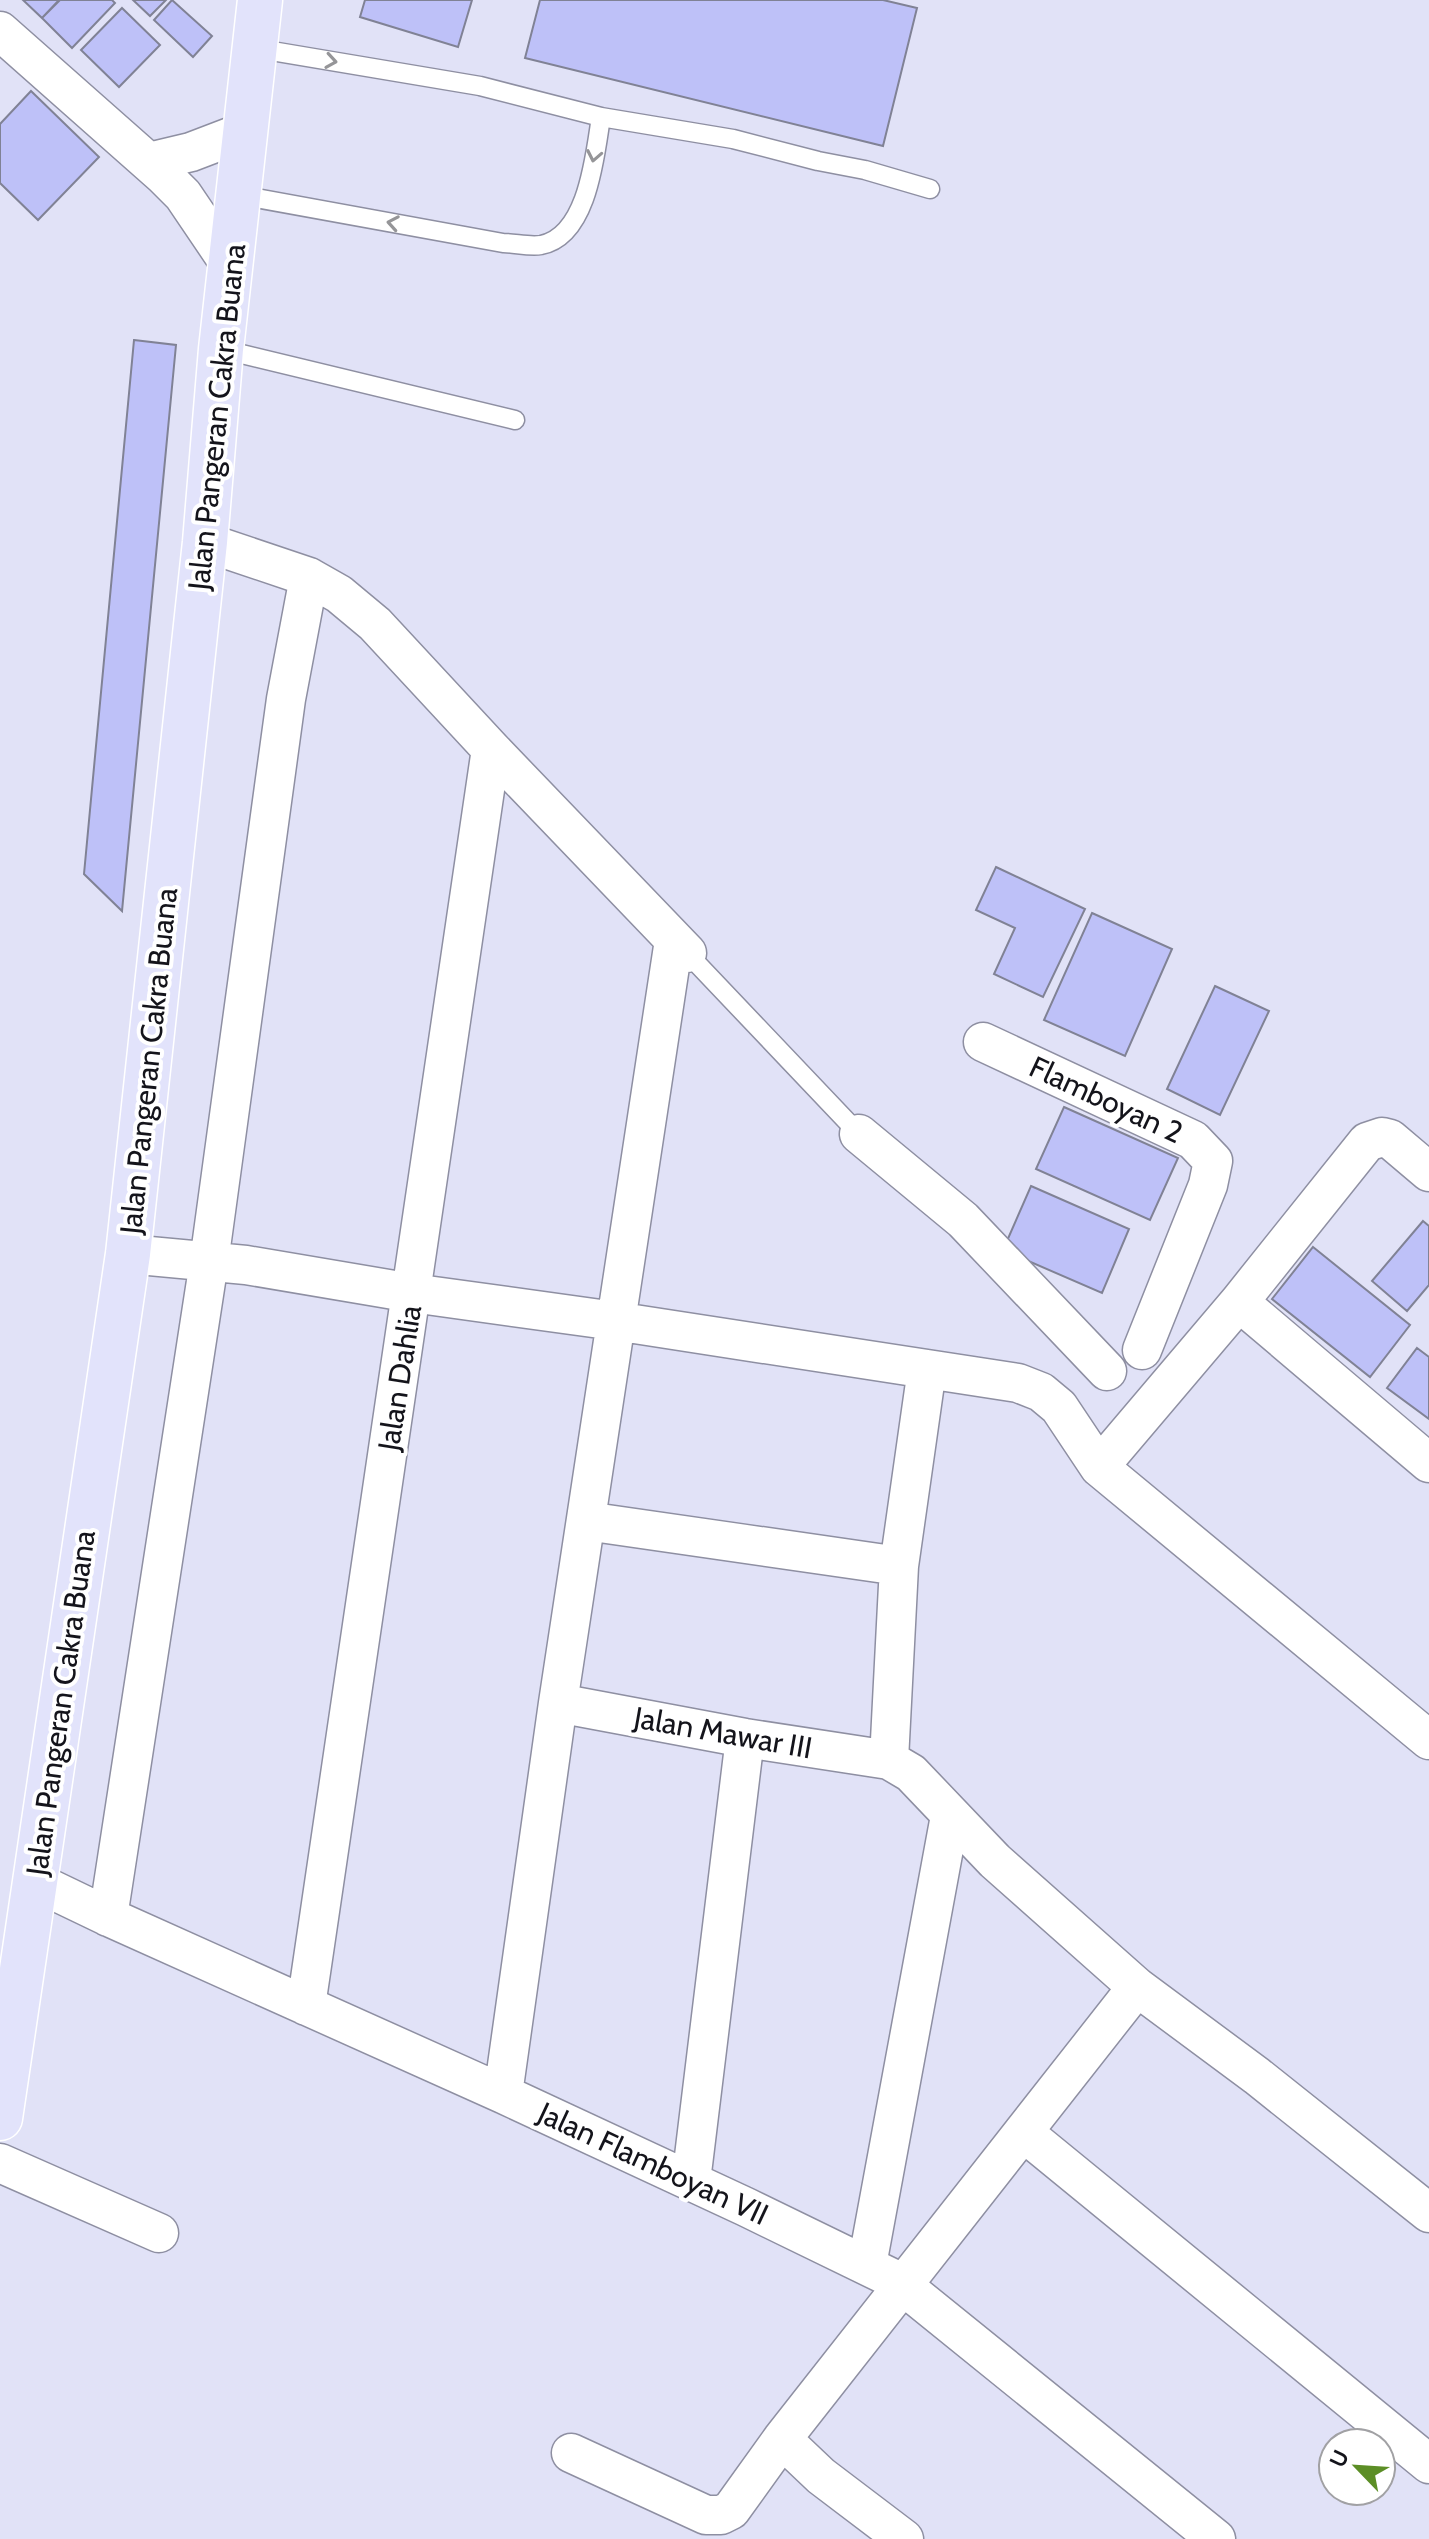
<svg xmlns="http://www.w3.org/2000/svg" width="1429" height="2539" font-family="Cabin,sans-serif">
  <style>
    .building { fill: #bec1f8; stroke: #808295; stroke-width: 2 }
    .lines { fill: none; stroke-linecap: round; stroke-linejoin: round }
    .service-casing { stroke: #8e8fa2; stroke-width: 21 }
    .minor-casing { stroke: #8e8fa2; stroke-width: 41 }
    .primary-casing { stroke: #fff; stroke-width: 47 }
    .service { stroke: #fff; stroke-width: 18 }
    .minor { stroke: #fff; stroke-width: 38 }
    .primary { stroke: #e2e3fb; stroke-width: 44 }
    .oneway { stroke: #959598 }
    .labels { text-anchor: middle; stroke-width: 8; stroke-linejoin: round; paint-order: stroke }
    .street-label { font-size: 30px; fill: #14141b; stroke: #fff }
  </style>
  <rect width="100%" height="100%" fill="#e1e2f7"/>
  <path class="building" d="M23 0H59L42 18Z
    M60 0H112L115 3 72 48 42 18Z
    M133 0H166L150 16Z
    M172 0 212 36 193 57 154 20Z
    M365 0H472L458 47 360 17Z
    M540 0H883L917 8 883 146 525 58Z
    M122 8 160 45 119 87 81 50Z
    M31 91 99 157 38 220 0 183V124Z
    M134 340 176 345 122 911 84 874Z
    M996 867 1085 909 1043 997 994 974 1015 928 976 910Z
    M1092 913 1172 949 1125 1056 1044 1020Z
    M1215 986 1269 1011 1220 1115 1167 1089Z
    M1064 1107 1178 1158 1150 1220 1036 1169Z
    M1031 1186 1129 1229 1102 1293 1003 1250Z
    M1423 1221 1429 1226V1285L1407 1311 1372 1281Z
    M1313 1247 1410 1325 1370 1377 1272 1299Z
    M1417 1348 1429 1357V1419L1387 1388Z"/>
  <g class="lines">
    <defs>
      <path id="service" d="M601 117 733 139 818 161 865 170 930 189
        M239 195 503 243C515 243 529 247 541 245 588 236 595 155 601 117L480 86 254 48
        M221 349 515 420
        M687 953 859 1134"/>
      <path id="minor" d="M0 31 164 176 183 195 231 266
        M149 162 191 152 246 131
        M205 542 309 577 339 594 375 624 491 749 687 953
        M983 1042 1193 1140 1213 1161 1208 1185 1142 1350
        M859 1134 963 1220 1107 1371
        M128 1254 246 1265 412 1293 615 1321 1018 1383 1041 1392 1059 1407 1099 1467 1429 1740
        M1239 1302 1429 1463
        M1099 1467 1239 1302 1367 1142 1382 1137 1390 1139 1429 1172
        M586 1521 899 1566
        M558 1703 745 1738 889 1760 911 1773 995 1861 1137 1987 1257 2076 1429 2213
        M889 1760 899 1566 927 1369
        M34 1881 111 1918 503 2094 746 2207 896 2280 1216 2539
        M108 1917 209 1262 286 699 309 577
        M306 2006 491 749
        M503 2094 558 1703 674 940
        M1023 2132 1429 2464
        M0 2163 159 2233
        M691 2181 745 1738
        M867 2265 950 1816
        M782 2439 821 2476 904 2539
        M571 2453 706 2515H721L731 2510 782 2439 1137 1987"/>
      <path id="primary" d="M0 2118 128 1254 205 542 221 349 260 0"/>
    </defs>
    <use href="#service" class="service-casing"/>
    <use href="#minor" class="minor-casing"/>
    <use href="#primary" class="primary-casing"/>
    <use href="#service" class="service"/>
    <use href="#minor" class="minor"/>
    <use href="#primary" class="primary"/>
  </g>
  <defs><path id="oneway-chevron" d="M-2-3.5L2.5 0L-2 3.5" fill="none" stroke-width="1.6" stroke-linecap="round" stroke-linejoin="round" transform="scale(2)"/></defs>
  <g class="oneway">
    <use href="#oneway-chevron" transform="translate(331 61) rotate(9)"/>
    <use href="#oneway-chevron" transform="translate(594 156) rotate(101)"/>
    <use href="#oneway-chevron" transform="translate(393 223) rotate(-170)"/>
  </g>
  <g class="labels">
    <g class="street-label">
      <text transform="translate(217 417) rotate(-84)" y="10">Jalan Pangeran Cakra Buana</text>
      <text transform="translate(149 1061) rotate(-84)" y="10">Jalan Pangeran Cakra Buana</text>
      <text transform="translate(1106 1100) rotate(25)" y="10">Flamboyan 2</text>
      <text transform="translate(400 1378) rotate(-81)" y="10">Jalan Dahlia</text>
      <text transform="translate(61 1703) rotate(-82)" y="10">Jalan Pangeran Cakra Buana</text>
      <text transform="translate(723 1733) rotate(10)" y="10">Jalan Mawar III</text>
      <text transform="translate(653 2164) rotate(25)" y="10">Jalan Flamboyan VII</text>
    </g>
  </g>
  <g transform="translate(1357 2467) rotate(295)"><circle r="38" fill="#ffffff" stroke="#a1a1a4" stroke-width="2"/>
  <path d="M0-6L14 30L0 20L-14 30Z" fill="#5c8e26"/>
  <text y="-12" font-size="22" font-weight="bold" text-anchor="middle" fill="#14141b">U</text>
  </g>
</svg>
